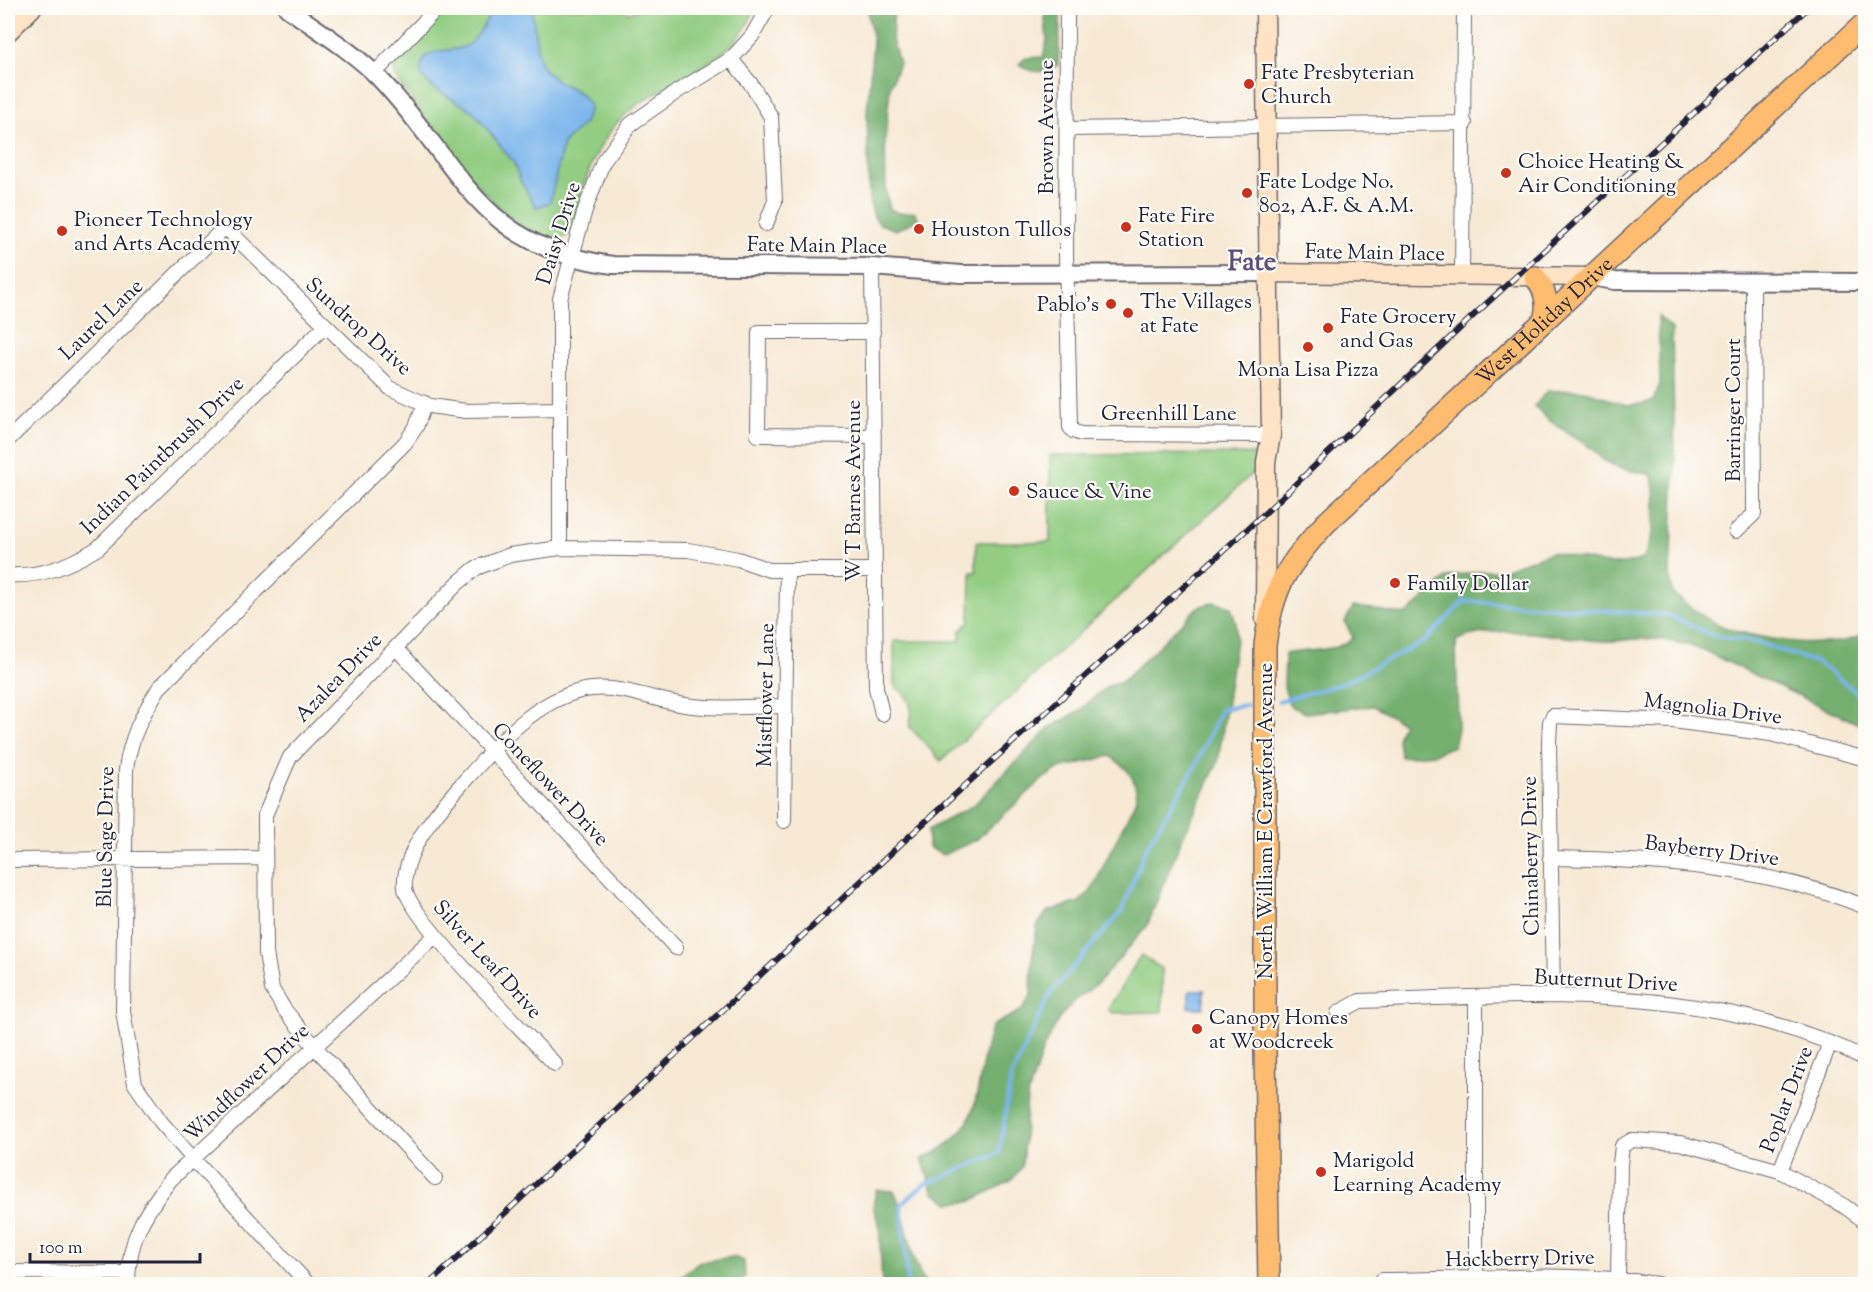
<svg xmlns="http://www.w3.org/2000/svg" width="1873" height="1292" font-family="'Sorts Mill Goudy',serif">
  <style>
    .green { fill: #92cd82; stroke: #5a785e; stroke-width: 1.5 }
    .forest { fill: #75b070; stroke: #4c6956; stroke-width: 1.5 }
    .water { fill: #7ab6ec; stroke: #4e6c94; stroke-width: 1.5 }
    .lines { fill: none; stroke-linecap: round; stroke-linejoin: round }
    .stream { stroke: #7ab6ec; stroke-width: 4 }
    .minor-casing { stroke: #6d6871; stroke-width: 16 }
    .tertiary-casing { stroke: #6d6871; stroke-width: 20 }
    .secondary-casing { stroke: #6d6871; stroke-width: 21 }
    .primary-casing { stroke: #6d6871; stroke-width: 24 }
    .minor { stroke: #fff; stroke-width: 14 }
    .tertiary { stroke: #fff; stroke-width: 16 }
    .secondary { stroke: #fee4c5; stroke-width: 18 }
    .primary { stroke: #fdbc6f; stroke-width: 21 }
    .rail-casing { stroke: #22223b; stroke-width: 6 }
    .rail { stroke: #fdfcf7; stroke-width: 4; stroke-dasharray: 11; stroke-linecap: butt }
    .poi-dot { fill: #c8321e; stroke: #fdfcf7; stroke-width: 2 }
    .labels { text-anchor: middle; stroke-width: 4.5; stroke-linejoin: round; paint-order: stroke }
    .poi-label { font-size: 21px; fill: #22223b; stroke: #fdfcf7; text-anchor: start }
    .street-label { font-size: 21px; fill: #22223b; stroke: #fdfcf7 }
    .district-label { font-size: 27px; font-weight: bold; fill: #5c5079; stroke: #fdfcf7 }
  </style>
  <rect width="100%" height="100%" fill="#fdfcf7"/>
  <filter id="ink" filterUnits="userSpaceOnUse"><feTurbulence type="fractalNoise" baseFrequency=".0167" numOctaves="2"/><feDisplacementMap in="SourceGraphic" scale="12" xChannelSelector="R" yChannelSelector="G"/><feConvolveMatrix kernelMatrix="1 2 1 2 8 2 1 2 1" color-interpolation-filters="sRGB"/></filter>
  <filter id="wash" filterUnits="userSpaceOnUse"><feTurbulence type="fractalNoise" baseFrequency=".008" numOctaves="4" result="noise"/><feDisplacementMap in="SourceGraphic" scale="24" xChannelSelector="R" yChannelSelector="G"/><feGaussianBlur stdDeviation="1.35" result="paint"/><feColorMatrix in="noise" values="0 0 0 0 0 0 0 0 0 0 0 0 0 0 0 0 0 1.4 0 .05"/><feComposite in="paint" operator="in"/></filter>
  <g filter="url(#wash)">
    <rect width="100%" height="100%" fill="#f7e9d4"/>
    <path class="green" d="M444 8H620L629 13 640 8H755C734 70 659 78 618 122 597 145 587 174 578 204 576 212 574 227 569 234 566 237 561 239 557 241 500 234 428 120 394 76V64Z
      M1255 454V471L941 761 909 726C915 708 909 696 894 685V641H960V632L970 621 971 572H976V542H1050V455Z
      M1141 955 1162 969V1012L1113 1013 1108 1009Z"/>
    <path class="forest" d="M867 8H894L892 39 899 63 890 87 885 140 886 193 890 209 898 213 915 212 919 219 896 230 880 224 874 217 869 200 867 113 873 42Z
      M1044 8H1061L1058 65C1045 74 1031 74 1019 64L1026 58 1043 57 1047 40Z
      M1658 316 1672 329 1675 471 1670 575 1672 593C1686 604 1701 616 1717 624 1749 639 1836 653 1865 633V727L1702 650C1683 643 1659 638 1639 639 1626 639 1614 642 1602 641 1559 638 1495 621 1456 641L1458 729 1454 746 1434 754 1401 757 1397 738 1403 723 1373 706 1306 713 1290 706 1284 687 1285 654C1310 648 1333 654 1353 638L1345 622 1353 607C1372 607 1388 614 1407 614L1447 577 1482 571H1501L1552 552 1607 564H1625L1643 559C1656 535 1657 501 1652 475L1619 468 1603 460 1591 448 1547 419 1535 406 1547 391C1559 391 1573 389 1585 391 1616 398 1618 411 1653 401L1660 384Z
      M1214 602 1231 607 1236 623V640L1218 762 1180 843 1147 926 1099 982 1071 1004 1059 1019 1043 1049 1027 1098 1022 1167 1011 1181 969 1202 950 1203 934 1193 922 1159C991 1129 971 1083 992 1026L1022 1010 1031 995 1032 960 1037 926 1047 912 1079 902 1091 891 1137 798C1136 777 1127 768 1110 756L1058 769 1043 779 976 840 943 855 928 847V830L974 805 1049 728 1079 711 1106 687 1122 682 1198 607Z
      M876 1190 894 1191C909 1219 909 1266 928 1284H882L879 1224 873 1207Z
      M733 1257 744 1261 745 1277 739 1284H670L700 1262Z"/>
    <path class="water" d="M496 8H527L532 11C535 24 536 56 542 66 556 89 578 82 590 107L584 123 563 144 550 203 536 207 521 182 514 163 473 111 433 88 421 76C419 41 449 56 468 45 479 39 485 18 496 8Z
      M1189 990H1204V1008H1189Z"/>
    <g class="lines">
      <path class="stream" d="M1279 701 1341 684 1425 641 1464 601 1668 615 1715 636 1756 642 1818 663 1866 699
        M908 1284 901 1204 924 1185 999 1153 1011 1077 1050 994 1122 911 1145 850 1196 765 1221 709 1247 705"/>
    </g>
  </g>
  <g filter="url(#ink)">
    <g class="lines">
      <defs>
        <path id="minor" d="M1067 8 1066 253 1070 427 1073 431 1081 434 1271 435
          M731 59 751 84 771 117 775 201 766 224
          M375 73 437 8
          M1068 129 1465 123
          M872 267 876 688 882 714
          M1462 276 1464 8
          M873 332H759L758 435 874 436
          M8 440 225 227 390 388 430 406 466 411 560 409
          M1736 531 1754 514 1753 282
          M560 548V299L585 210 603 162 631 124 678 91 731 59 752 36 768 8
          M8 575C42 577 68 566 98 548L325 326
          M396 648 676 948
          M784 821 787 570
          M1550 858C1658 860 1764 866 1866 907
          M8 860 265 858
          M1553 996 1549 742 1550 722 1553 716 1673 721 1771 734 1866 759
          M1476 997V1279
          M1338 1013 1360 1001C1529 995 1709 981 1866 1059
          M555 1064C529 1037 408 916 405 888 401 846 452 795 478 766 507 733 546 694 592 689 625 686 653 700 685 705 718 710 752 706 785 706
          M1780 1171 1830 1043
          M435 1178 315 1047 284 1009 272 989 266 953 265 815 290 757 458 583 476 568 510 555 560 548 688 550 738 559 769 570H875
          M8 1272 128 1273
          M1618 1278 1620 1164 1622 1146 1632 1140 1680 1143 1780 1171 1844 1206 1866 1222
          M128 1284C128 1239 144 1214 171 1179L435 936
          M308 1284 193 1159 161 1122 135 1084 123 1011 126 770C130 738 142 715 159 688L405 443 416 427 425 403
          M1382 1284V1280C1473 1280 1567 1270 1657 1284"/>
        <path id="tertiary" d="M287 8C315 28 355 53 378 77 462 164 475 247 613 265L872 267 961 274 1269 273
          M1591 277 1615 281 1866 282"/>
        <path id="secondary" d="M8 32 32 8
          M1269 273 1591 277
          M1265 620 1266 462 1271 435 1265 8"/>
        <g id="primary">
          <path d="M1535 277C1546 290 1549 304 1544 321"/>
          <path id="s1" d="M1269 1284 1265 1050V645C1273 586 1286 567 1326 523L1866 22"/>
        </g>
      </defs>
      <use href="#minor" class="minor-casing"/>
      <use href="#tertiary" class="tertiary-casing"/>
      <use href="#secondary" class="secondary-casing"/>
      <use href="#primary" class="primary-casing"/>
      <use href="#minor" class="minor"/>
      <use href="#tertiary" class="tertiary"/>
      <use href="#secondary" class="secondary"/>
      <use href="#primary" class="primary"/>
      <defs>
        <path id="rail" d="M429 1284 903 842 1266 512 1473 316 1808 8"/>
      </defs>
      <use href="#rail" class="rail-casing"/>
      <use href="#rail" class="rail"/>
    </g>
  </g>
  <g class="poi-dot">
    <circle cx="1249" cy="84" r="6"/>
    <circle cx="1506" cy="173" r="6"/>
    <circle cx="1247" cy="193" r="6"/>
    <circle cx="1126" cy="227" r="6"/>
    <circle cx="919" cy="229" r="6"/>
    <circle cx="62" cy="231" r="6"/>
    <circle cx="1111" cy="304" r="6"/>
    <circle cx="1128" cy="313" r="6"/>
    <circle cx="1328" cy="328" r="6"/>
    <circle cx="1308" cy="347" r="6"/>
    <circle cx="1014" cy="491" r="6"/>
    <circle cx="1395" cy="583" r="6"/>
    <circle cx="1197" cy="1029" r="6"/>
    <circle cx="1321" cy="1172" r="6"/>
  </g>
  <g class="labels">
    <g class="poi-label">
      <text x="1261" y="79">Fate Presbyterian<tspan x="1261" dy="24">Church</tspan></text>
      <text x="1518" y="168">Choice Heating &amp;<tspan x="1518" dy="24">Air Conditioning</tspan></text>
      <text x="1259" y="188">Fate Lodge No.<tspan x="1259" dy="24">802, A.F. &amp; A.M.</tspan></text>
      <text x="1138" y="222">Fate Fire<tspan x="1138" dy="24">Station</tspan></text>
      <text x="74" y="226">Pioneer Technology<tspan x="74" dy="24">and Arts Academy</tspan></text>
      <text x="931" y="236">Houston Tullos</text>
      <text x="1140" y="308">The Villages<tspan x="1140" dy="24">at Fate</tspan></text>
      <text x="1099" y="311" text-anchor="end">Pablo's</text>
      <text x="1340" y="323">Fate Grocery<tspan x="1340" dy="24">and Gas</tspan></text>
      <text x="1308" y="376" text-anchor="middle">Mona Lisa Pizza</text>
      <text x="1026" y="498">Sauce &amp; Vine</text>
      <text x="1407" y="590">Family Dollar</text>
      <text x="1209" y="1024">Canopy Homes<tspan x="1209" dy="24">at Woodcreek</tspan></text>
      <text x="1333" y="1167">Marigold<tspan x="1333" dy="24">Learning Academy</tspan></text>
    </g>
    <g class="street-label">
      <text transform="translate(1046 127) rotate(-90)" y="7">Brown Avenue</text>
      <text transform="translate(558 233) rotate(-73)" y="7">Daisy Drive</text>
      <text transform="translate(817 245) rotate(1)" y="7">Fate Main Place</text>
      <text transform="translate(1375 252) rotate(1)" y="7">Fate Main Place</text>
      <text transform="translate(101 319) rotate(-44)" y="7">Laurel Lane</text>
      <text dy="7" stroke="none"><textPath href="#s1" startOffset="1076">West Holiday Drive</textPath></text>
      <text transform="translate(359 326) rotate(42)" y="7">Sundrop Drive</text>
      <text transform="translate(1733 410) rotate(-90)" y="7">Barringer Court</text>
      <text x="1169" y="420">Greenhill Lane</text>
      <text transform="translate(162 455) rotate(-44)" y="7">Indian Paintbrush Drive</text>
      <text transform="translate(853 491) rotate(-90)" y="7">W T Barnes Avenue</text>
      <text transform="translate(338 677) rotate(-46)" y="7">Azalea Drive</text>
      <text transform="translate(765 695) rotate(-89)" y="7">Mistflower Lane</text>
      <text transform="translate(1713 708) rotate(7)" y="7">Magnolia Drive</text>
      <text transform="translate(551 784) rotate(47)" y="7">Coneflower Drive</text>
      <text transform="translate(1265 821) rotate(-90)" y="7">North William E Crawford Avenue</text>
      <text transform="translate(105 837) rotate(-89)" y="7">Blue Sage Drive</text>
      <text transform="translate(1712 850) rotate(7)" y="7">Bayberry Drive</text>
      <text transform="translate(1530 856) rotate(-91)" y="7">Chinaberry Drive</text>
      <text transform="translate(488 959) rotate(48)" y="7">Silver Leaf Drive</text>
      <text transform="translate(1606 980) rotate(3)" y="7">Butternut Drive</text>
      <text transform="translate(246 1082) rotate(-43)" y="7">Windflower Drive</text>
      <text transform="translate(1786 1099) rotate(-69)" y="7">Poplar Drive</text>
      <text transform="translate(1520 1258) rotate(-1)" y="7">Hackberry Drive</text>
    </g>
    <g class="district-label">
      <text x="1252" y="270">Fate</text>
    </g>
  </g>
  <rect width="1873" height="1292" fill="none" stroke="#fdfcf7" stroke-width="30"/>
  <path d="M30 1253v9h170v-9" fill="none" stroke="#22223b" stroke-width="3"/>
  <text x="39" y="1253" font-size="18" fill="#22223b" stroke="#fdfcf7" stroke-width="4.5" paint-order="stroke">100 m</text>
</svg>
